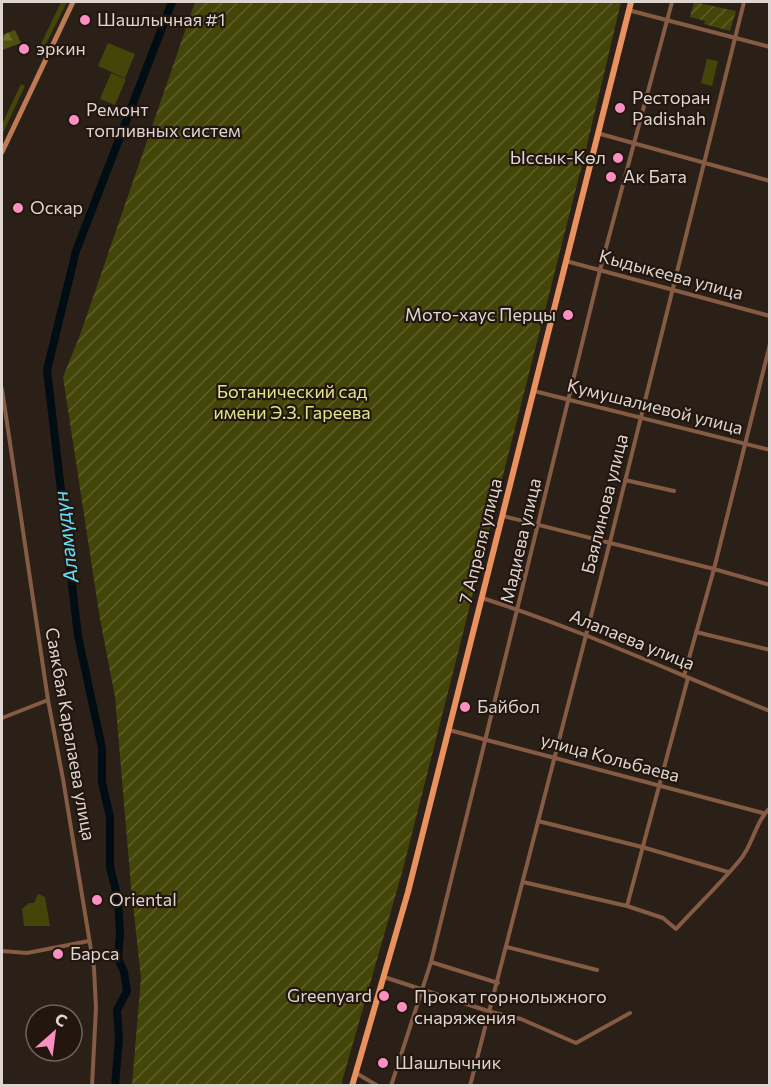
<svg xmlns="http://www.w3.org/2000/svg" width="771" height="1087" font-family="Commissioner,sans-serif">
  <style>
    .green { fill: #434608 }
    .forest { fill: url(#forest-firs) }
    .garden { fill: url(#garden-furrows) }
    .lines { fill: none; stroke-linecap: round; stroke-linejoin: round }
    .river { stroke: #000d13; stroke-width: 8 }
    .minor { stroke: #855b44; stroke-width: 4 }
    .secondary { stroke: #bd7a54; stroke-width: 5 }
    .primary { stroke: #e99260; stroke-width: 6 }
    .poi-dot { fill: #fc8fc2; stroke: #22160f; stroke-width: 2 }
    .labels { text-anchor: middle; stroke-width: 4.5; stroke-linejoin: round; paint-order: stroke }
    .poi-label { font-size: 18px; fill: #ded5d0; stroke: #22160f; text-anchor: start }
    .street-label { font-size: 18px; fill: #ded5d0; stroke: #22160f }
    .park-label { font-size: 18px; fill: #dfe689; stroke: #22160f }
    .water-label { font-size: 20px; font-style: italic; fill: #63e0fb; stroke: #22160f }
  </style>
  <defs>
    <pattern id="forest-firs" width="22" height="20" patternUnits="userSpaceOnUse" patternTransform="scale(1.5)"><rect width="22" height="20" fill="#4e510c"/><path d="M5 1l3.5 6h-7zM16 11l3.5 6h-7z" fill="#67692e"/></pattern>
    <pattern id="garden-furrows" width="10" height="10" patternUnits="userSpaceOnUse" patternTransform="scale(1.5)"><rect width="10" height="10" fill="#434608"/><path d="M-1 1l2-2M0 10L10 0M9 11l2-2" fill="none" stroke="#5e602b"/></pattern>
  </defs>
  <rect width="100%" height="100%" fill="#2b2018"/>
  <path class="green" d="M61 2H67L45 46 41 44Z
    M108 43 135 54 125 78 98 66Z
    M707 59 718 61 712 86 701 83Z
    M111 73 126 79 115 105 100 99Z
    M21 84 25 86 2 135V124Z
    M38 894 45 897 50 926H24L22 909 29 903H34Z"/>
  <path class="forest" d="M15 30 21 43 2 50V35Z"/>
  <path class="garden" d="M195 2H621L587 145 403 869 341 1085H132L141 978 131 886 115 697 100 619 63 377 80 335Z
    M694 2 736 11 730 31 704 24 705 21 690 17Z"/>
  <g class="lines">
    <path class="river" d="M115 1086 119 1039 117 1010 127 991 124 972 118 958 120 934 118 899 110 867V817L102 782V748L78 636 47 370 76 251 172 2"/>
    <path class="minor" d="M628 10 770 47
      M597 133 770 181
      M566 261 770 316
      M2 389 48 700 63 779 94 968 96 1008 92 1086
      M534 391 770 450
      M625 480 674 491
      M503 516 714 569 770 585
      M482 598C580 629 674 673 770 711
      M696 632 770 650
      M684 676 714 569 770 344
      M2 718 48 700
      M449 730 763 813
      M538 821 642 847 728 872
      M523 882 627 906 663 918 676 929C697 906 720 884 740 860 753 845 755 822 770 808
      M627 906 688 678
      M507 947 597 970
      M2 951 27 953 89 941
      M431 962 498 983
      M384 977 491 1012 521 1019 576 1043 630 1013
      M356 1073 378 1086
      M391 1086 431 962 600 270 672 2
      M470 1086 610 542 744 2"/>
    <path class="secondary" d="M2 152 73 2"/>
    <path class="primary" d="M352 1086 408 892 631 2"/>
  </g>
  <g class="poi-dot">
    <circle cx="85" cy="20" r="6"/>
    <circle cx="24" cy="49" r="6"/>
    <circle cx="620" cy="108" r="6"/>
    <circle cx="74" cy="120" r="6"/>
    <circle cx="618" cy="158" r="6"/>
    <circle cx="611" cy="177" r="6"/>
    <circle cx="18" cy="208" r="6"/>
    <circle cx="568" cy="315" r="6"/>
    <circle cx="465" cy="707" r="6"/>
    <circle cx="97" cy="900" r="6"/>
    <circle cx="58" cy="954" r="6"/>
    <circle cx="384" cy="996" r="6"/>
    <circle cx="402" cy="1007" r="6"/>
    <circle cx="383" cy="1063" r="6"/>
  </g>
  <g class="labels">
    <g class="poi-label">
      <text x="97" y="26">Шашлычная #1</text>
      <text x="36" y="55">эркин</text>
      <text x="632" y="104">Ресторан<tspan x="632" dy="21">Padishah</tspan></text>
      <text x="86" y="116">Ремонт<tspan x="86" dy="21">топливных систем</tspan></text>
      <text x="606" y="164" text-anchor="end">Ыссык-Көл</text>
      <text x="623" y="183">Ак Бата</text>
      <text x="30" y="214">Оскар</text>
      <text x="556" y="321" text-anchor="end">Мото-хаус Перцы</text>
      <text x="477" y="713">Байбол</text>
      <text x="109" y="906">Oriental</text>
      <text x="70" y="960">Барса</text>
      <text x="372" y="1002" text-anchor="end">Greenyard</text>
      <text x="414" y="1003">Прокат горнолыжного<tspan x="414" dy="21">снаряжения</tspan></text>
      <text x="395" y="1069">Шашлычник</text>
    </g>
    <g class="street-label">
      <text transform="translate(671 275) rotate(15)" y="6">Кыдыкеева улица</text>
      <text transform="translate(655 407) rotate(14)" y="6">Кумушалиевой улица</text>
      <text transform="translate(605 504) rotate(-76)" y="6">Баялинова улица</text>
      <text transform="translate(481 541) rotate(-76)" y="6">7 Апреля улица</text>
      <text transform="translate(521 541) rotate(-77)" y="6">Мадиева улица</text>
      <text transform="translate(632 640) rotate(22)" y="6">Алапаева улица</text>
      <text transform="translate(70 734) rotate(80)" y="6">Саякбая Каралаева улица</text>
      <text transform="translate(610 758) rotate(15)" y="6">улица Кольбаева</text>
    </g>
    <g class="park-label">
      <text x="292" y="398">Ботанический сад<tspan x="292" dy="21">имени Э.З. Гареева</tspan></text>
    </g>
    <g class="water-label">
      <text transform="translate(66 537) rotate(-97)" y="7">Аламүдүн</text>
    </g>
  </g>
  <rect width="771" height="1087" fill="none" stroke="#ded5d0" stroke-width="6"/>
  <g transform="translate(54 1033) rotate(28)"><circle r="28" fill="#22160f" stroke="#6d625c" stroke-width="1.5"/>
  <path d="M0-4.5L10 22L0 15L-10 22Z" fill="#fc8fc2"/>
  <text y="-9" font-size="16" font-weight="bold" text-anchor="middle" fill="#ded5d0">С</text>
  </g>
</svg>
